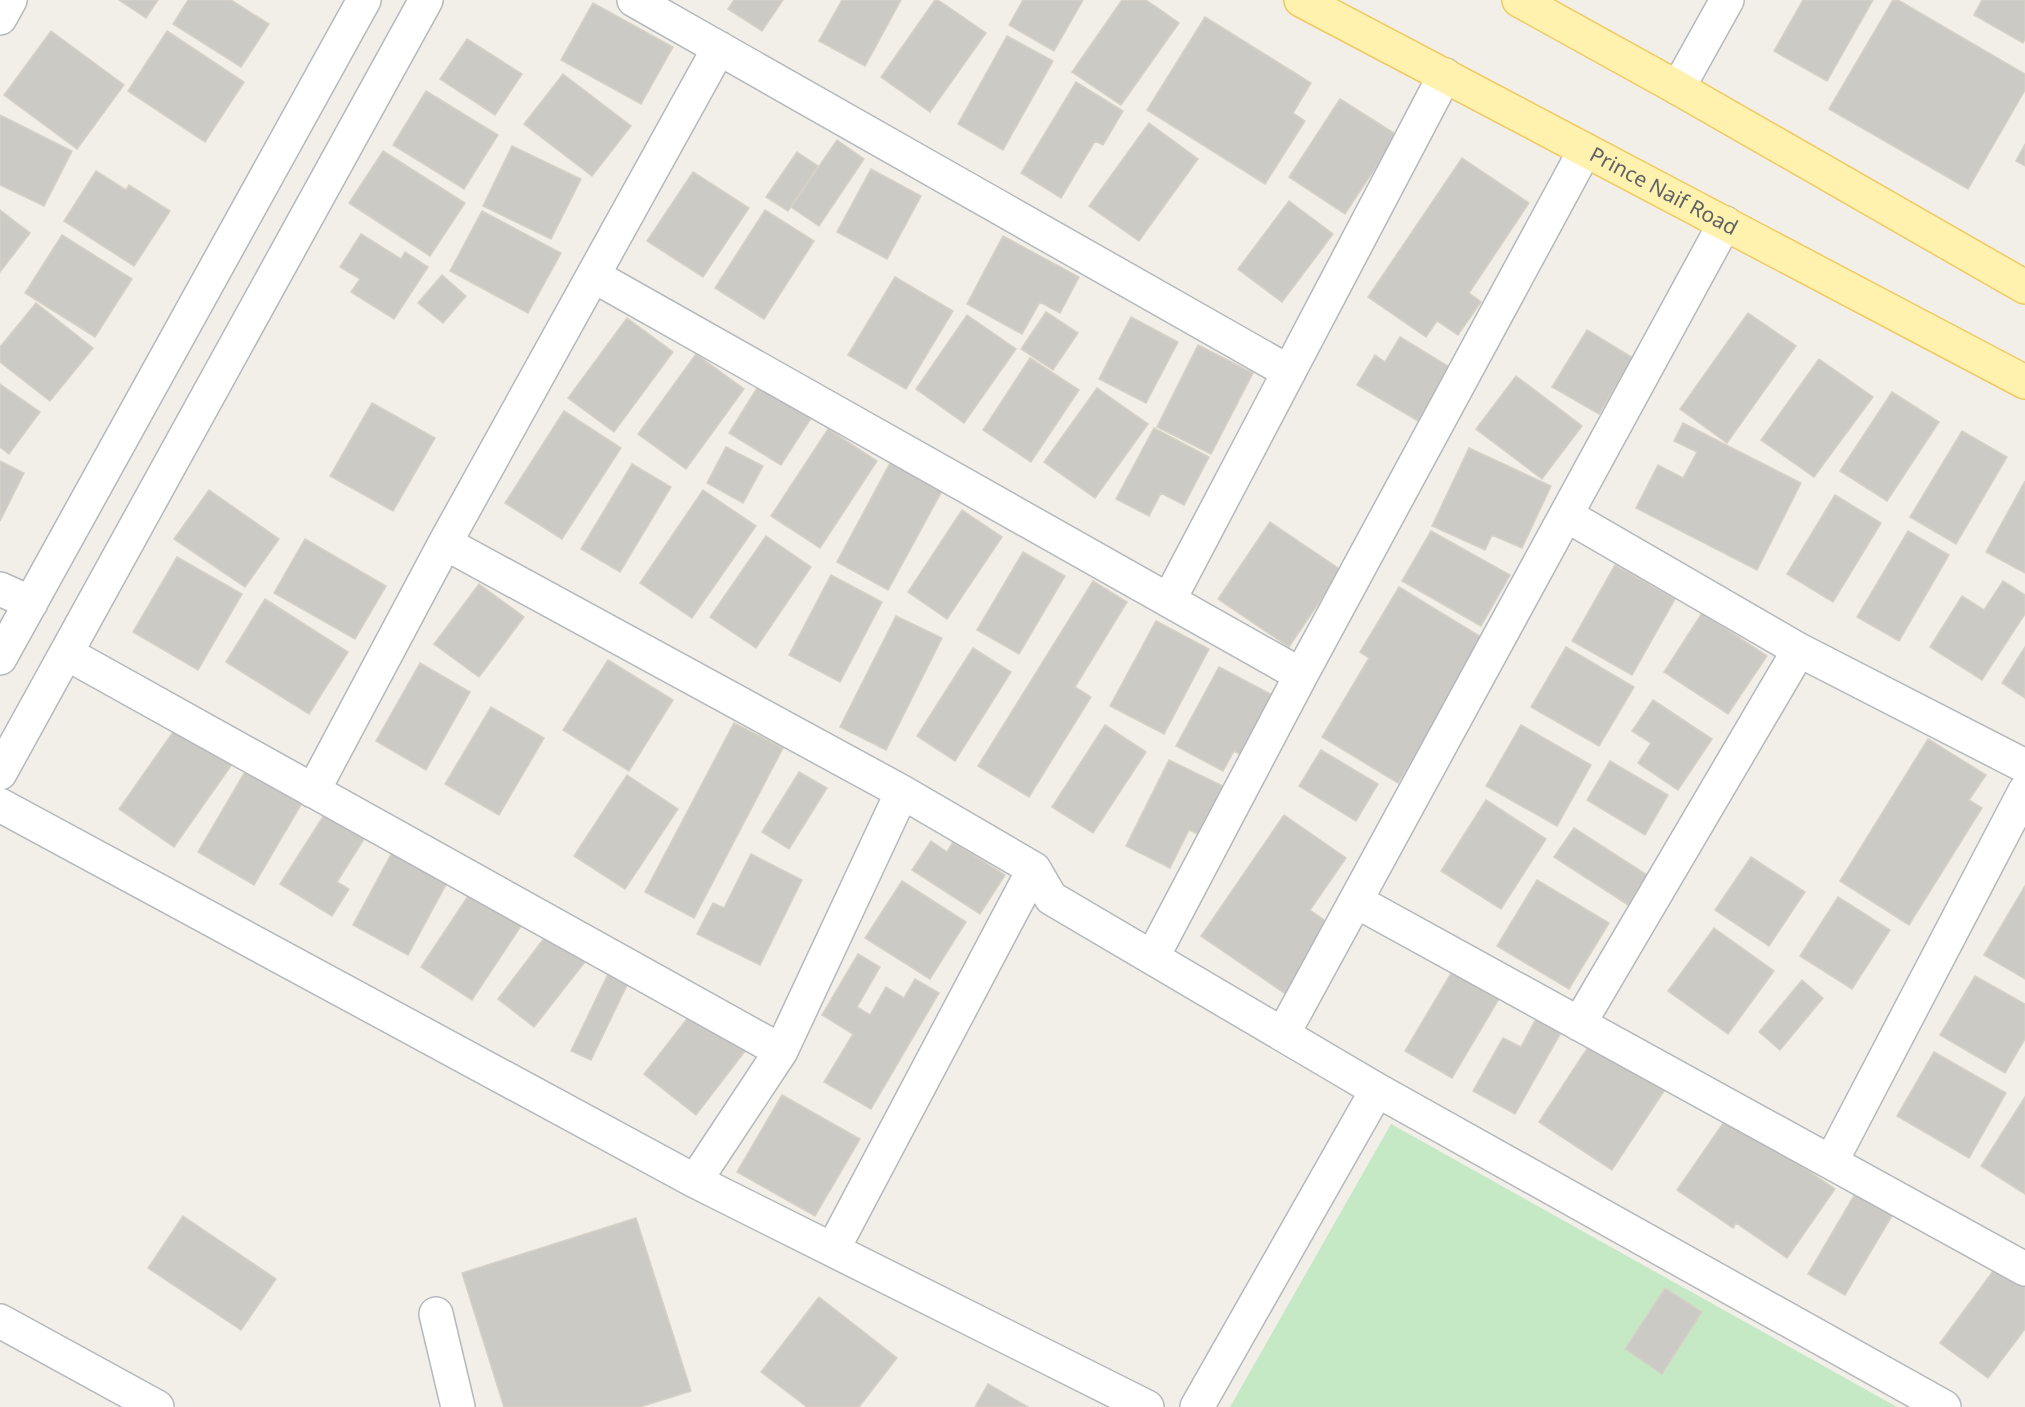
<svg xmlns="http://www.w3.org/2000/svg" width="2025" height="1407" font-family="'Noto Sans',sans-serif">
  <style>
    .green { fill: #c5e8c5 }
    .building { fill: #cccac5; stroke: #d6d1c6; stroke-width: 1.5 }
    .lines { fill: none; stroke-linecap: round; stroke-linejoin: round }
    .minor-casing { stroke: #b5b8bc; stroke-width: 36 }
    .major-casing { stroke: #f2c960; stroke-width: 36 }
    .minor { stroke: #fff; stroke-width: 33 }
    .major { stroke: #fff2af; stroke-width: 33 }
    .labels { text-anchor: middle; stroke-width: 4.5; stroke-linejoin: round; paint-order: stroke }
    .street-label { font-size: 21px; fill: #5f6368; stroke: #fff }
  </style>
  <rect width="100%" height="100%" fill="#f1efe8"/>
  <path class="green" d="M1391 1124 1897 1407H1230Z"/>
  <path class="building" d="M119 0H158L146 18Z
    M188 0H231L269 24 241 67 173 24Z
    M734 0H783L762 31 728 9Z
    M842 0H901L865 66 819 41Z
    M935 0H938L986 33 930 112 881 77Z
    M1023 0H1083L1054 51 1009 25Z
    M1122 0H1146L1179 23 1121 105 1072 72Z
    M1803 0H1873L1827 81 1774 51Z
    M1893 0H1898L2025 74V90L1968 189 1829 109Z
    M1982 0H2025V39L2023 43 1974 15Z
    M593 3 673 47 641 104 561 60Z
    M1205 17 1311 83 1293 113 1305 121 1265 184 1147 110Z
    M51 31 124 85 77 149 4 95Z
    M167 31 244 82 205 142 128 91Z
    M1007 36 1053 61 1003 150 958 124Z
    M467 39 522 74 495 115 440 79Z
    M563 74 631 126 592 176 524 124Z
    M1076 82 1123 111 1103 145 1095 141 1061 198 1021 173Z
    M426 91 498 135 464 189 393 145Z
    M1340 99 1397 135 1345 214 1289 177Z
    M0 115 72 151 44 206 0 185Z
    M1149 123 1198 159 1139 241 1089 206Z
    M837 140 864 159 819 226 791 207Z
    M2025 144V166L2016 161Z
    M512 146 581 179 551 239 483 206Z
    M383 151 465 203 430 256 349 203Z
    M797 152 818 166 788 211 766 197Z
    M1462 158 1529 203 1469 293 1481 302 1458 335 1437 321 1426 337 1368 297Z
    M871 169 921 196 887 259 837 232Z
    M96 171 126 190 129 185 170 211 134 266 64 221Z
    M693 172 749 208 703 277 647 241Z
    M1289 201 1333 234 1282 302 1238 269Z
    M0 210 30 233 0 272Z
    M765 210 814 241 764 319 715 288Z
    M482 211 561 253 528 313 450 271Z
    M361 234 401 259 405 252 428 267 394 319 351 292 360 279 340 267Z
    M62 235 132 279 95 337 25 293Z
    M1003 236 1079 277 1060 313 1040 302 1022 334 967 304Z
    M442 275 466 296 443 323 418 303Z
    M895 277 953 311 906 389 848 355Z
    M36 303 93 348 50 401 0 362V347Z
    M1046 312 1078 333 1053 370 1021 349Z
    M1748 313 1796 346 1727 443 1680 409Z
    M967 315 1016 349 964 423 916 389Z
    M1131 317 1178 342 1146 403 1099 379Z
    M627 318 673 352 614 432 568 398Z
    M1587 330 1633 358 1599 414 1552 387Z
    M1400 337 1451 368 1418 421 1357 385 1375 355 1385 362Z
    M1198 345 1253 373 1211 454 1157 427Z
    M696 354 744 389 686 469 638 434Z
    M1030 358 1079 390 1031 462 983 430Z
    M1819 359 1873 397 1814 477 1761 440Z
    M1516 376 1582 426 1542 479 1476 429Z
    M762 380 815 412 781 465 729 433Z
    M0 384 40 412 9 454 0 447Z
    M1097 388 1148 424 1095 498 1044 462Z
    M1892 392 1939 422 1887 501 1840 471Z
    M372 403 435 438 393 511 330 476Z
    M564 411 621 448 562 539 505 503Z
    M1683 423 1801 483 1757 570 1636 508 1658 465 1683 478 1697 452 1674 441Z
    M1154 428 1209 457 1184 505 1161 493 1149 516 1116 499Z
    M828 429 877 461 820 548 771 516Z
    M1962 431 2007 457 1956 544 1910 517Z
    M726 447 763 466 743 503 707 483Z
    M1469 448 1551 486 1522 548 1492 535 1485 550 1432 526Z
    M0 461 24 473 0 521Z
    M890 463 942 491 888 590 837 562Z
    M632 464 671 487 620 572 581 549Z
    M2025 481V573L1986 552Z
    M209 490 279 539 245 587 174 539Z
    M703 490 756 526 692 618 640 583Z
    M1835 495 1881 523 1833 602 1787 574Z
    M962 510 1002 537 947 619 908 592Z
    M1270 522 1341 570 1289 647 1218 599Z
    M1431 531 1510 575 1481 626 1402 581Z
    M1908 531 1949 555 1899 641 1857 617Z
    M766 536 811 567 756 648 710 617Z
    M305 539 386 586 355 639 274 593Z
    M1023 552 1065 576 1019 654 977 630Z
    M177 557 242 594 198 670 133 632Z
    M1615 565 1675 599 1632 675 1572 641Z
    M831 575 882 602 840 682 789 655Z
    M1093 581 1127 602 1075 687 1091 697 1029 797 978 766Z
    M2003 581 2025 595V614L1982 680 1930 647 1962 596 1984 610Z
    M479 584 524 617 479 677 434 644Z
    M1399 587 1486 640 1398 783 1322 737 1369 658 1360 652Z
    M265 599 348 652 309 714 226 662Z
    M1702 613 1767 656 1728 714 1664 672Z
    M896 616 942 638 886 750 840 727Z
    M1156 621 1209 649 1164 734 1110 706Z
    M1566 647 1634 687 1599 746 1531 707Z
    M2025 647V698L2002 683Z
    M973 648 1011 672 955 761 917 736Z
    M608 660 673 700 629 771 563 730Z
    M420 663 470 692 426 770 376 741Z
    M1219 667 1276 697 1245 757 1234 751 1223 771 1176 746Z
    M1653 700 1712 739 1678 790 1638 763 1651 743 1632 731Z
    M491 707 544 738 499 815 445 784Z
    M734 723 783 748 694 918 645 892Z
    M178 725 233 763 174 847 119 809Z
    M1105 725 1146 752 1093 833 1052 807Z
    M1521 725 1591 765 1557 826 1486 786Z
    M1928 739 1986 775 1969 800 1982 808 1909 925 1840 881Z
    M1321 750 1378 784 1356 821 1299 786Z
    M1169 760 1227 788 1203 836 1189 830 1170 868 1126 846Z
    M1610 761 1668 795 1645 835 1587 800Z
    M246 770 302 803 254 885 198 852Z
    M799 772 827 788 789 849 762 832Z
    M627 775 678 809 625 889 574 856Z
    M1486 800 1546 839 1501 909 1441 871Z
    M324 815 364 839 337 882 349 889 332 916 280 884Z
    M1284 815 1346 858 1310 910 1334 927 1287 995 1201 936Z
    M1574 828 1647 875 1628 905 1554 857Z
    M931 841 947 852 953 842 1005 875 980 914 912 870Z
    M395 847 450 877 408 955 353 925Z
    M751 854 802 880 760 965 697 934 713 903 724 908Z
    M1751 857 1805 892 1769 946 1715 910Z
    M1537 880 1609 923 1569 989 1497 946Z
    M902 881 966 922 930 979 865 938Z
    M2025 886V979L1984 955Z
    M474 887 525 920 472 1000 421 967Z
    M1838 897 1890 930 1852 989 1800 956Z
    M1714 928 1774 971 1728 1034 1668 991Z
    M548 933 585 962 534 1027 498 999Z
    M858 954 880 967 857 1007 870 1015 886 987 904 998 915 979 939 993 871 1109 824 1082 853 1034 822 1015Z
    M1456 965 1503 992 1452 1078 1405 1051Z
    M609 972 629 981 591 1060 571 1051Z
    M1975 976 2025 1004V1039L2005 1073 1940 1035Z
    M1802 980 1823 998 1780 1050 1759 1032Z
    M697 1006 749 1046 696 1115 644 1074Z
    M1538 1015 1563 1029 1515 1114 1473 1091 1503 1038 1521 1047Z
    M1592 1041 1666 1088 1612 1170 1539 1122Z
    M1934 1052 2006 1093 1969 1158 1897 1116Z
    M782 1095 860 1139 815 1216 737 1172Z
    M2025 1097V1194L1981 1166Z
    M1728 1116 1835 1189 1787 1258 1736 1223 1733 1228 1677 1190Z
    M1862 1182 1899 1204 1845 1295 1808 1274Z
    M183 1216 276 1279 241 1330 148 1268Z
    M636 1218 691 1391 640 1407H504L462 1273Z
    M1999 1263 2025 1282V1329L1988 1378 1940 1343Z
    M1665 1288 1702 1312 1662 1374 1625 1349Z
    M819 1297 897 1358 859 1407H807L761 1372Z
    M988 1384 1028 1407H975Z"/>
  <g class="lines">
    <defs>
      <path id="minor" d="M634 0 1289 372
        M0 18 10 0
        M1678 88 1727 0
        M594 276 1301 675
        M1566 515 1799 650 2025 766
        M445 543 902 792 1034 869 1051 898 1377 1090 1944 1407
        M0 589 31 603
        M1169 600 1445 75
        M66 653 781 1051
        M0 658 364 0
        M0 773 426 0
        M313 791 445 543 719 48
        M0 805 695 1181 1147 1407
        M1356 901 2025 1269
        M1153 956 1301 675 1585 150
        M1579 1024 1799 650
        M1283 1034 1725 223
        M1831 1162 2025 791
        M695 1181 781 1051 902 792
        M833 1249 1034 869
        M436 1314 458 1407
        M0 1321 157 1407
        M1197 1407 1377 1090"/>
      <g id="major">
        <path id="s1" d="M1301 0 2025 382"/>
        <path d="M1519 0 1678 88 2025 287"/>
      </g>
    </defs>
    <use href="#minor" class="minor-casing"/>
    <use href="#major" class="major-casing"/>
    <use href="#minor" class="minor"/>
    <use href="#major" class="major"/>
  </g>
  <g class="labels">
    <g class="street-label">
      <text dy="7" stroke="none"><textPath href="#s1" startOffset="410">Prince Naif Road</textPath></text>
    </g>
  </g>
</svg>
